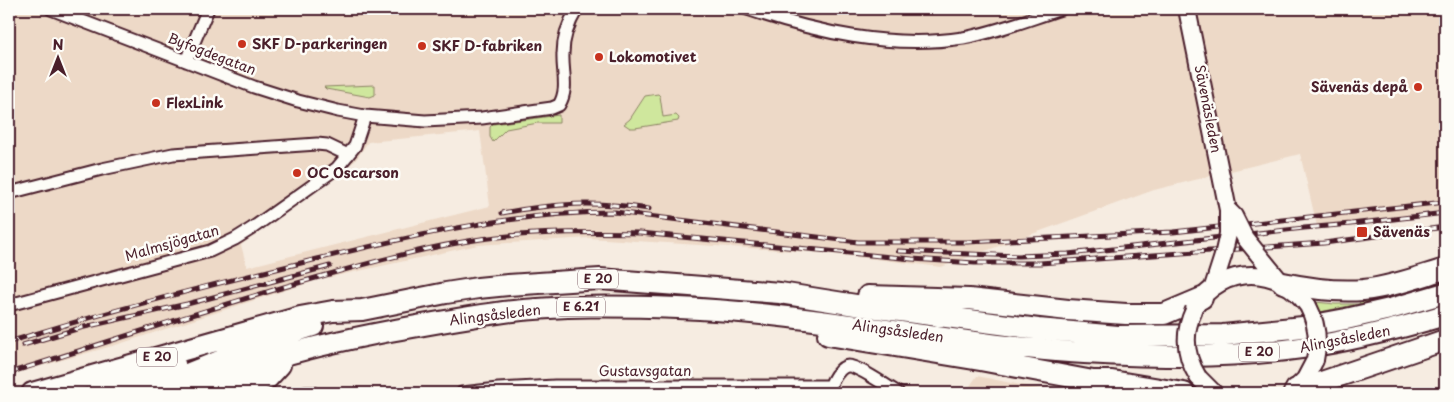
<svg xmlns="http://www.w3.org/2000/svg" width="1454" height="402" font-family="'Playpen Sans',sans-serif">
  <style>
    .built { fill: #edd9c7; fill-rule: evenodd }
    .green { fill: #cfe79d; stroke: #8c8364 }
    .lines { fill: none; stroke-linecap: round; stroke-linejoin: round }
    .street-casing { stroke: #4a1f2b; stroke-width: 15 }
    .secondary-casing { stroke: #4a1f2b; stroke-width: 20 }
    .highway-casing { stroke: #4a1f2b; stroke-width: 24 }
    .street { stroke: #fdfcf7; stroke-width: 11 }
    .secondary { stroke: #fdfcf7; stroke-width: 16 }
    .highway { stroke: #fdfcf7; stroke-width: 20 }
    .rail-casing { stroke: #4a1f2b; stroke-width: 5 }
    .rail { stroke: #fdfcf7; stroke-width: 3; stroke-dasharray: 9; stroke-linecap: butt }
    .secondary-bridge-casing { stroke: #4a1f2b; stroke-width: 20; stroke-linecap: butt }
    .secondary-bridge { stroke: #fdfcf7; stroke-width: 16 }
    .poi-dot { fill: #c8321e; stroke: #fdfcf7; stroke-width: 2 }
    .labels { text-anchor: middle; stroke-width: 5; stroke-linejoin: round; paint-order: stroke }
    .shield { fill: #fdfcf7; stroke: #806168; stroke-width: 1 }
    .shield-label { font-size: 12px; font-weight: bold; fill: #4a1f2b }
    .poi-label { font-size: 14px; font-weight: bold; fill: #4a1f2b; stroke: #fdfcf7; text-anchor: start }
    .street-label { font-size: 14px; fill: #4a1f2b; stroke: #fdfcf7 }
  </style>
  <rect width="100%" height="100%" fill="#f6ece1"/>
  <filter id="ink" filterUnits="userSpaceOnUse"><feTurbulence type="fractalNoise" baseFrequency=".02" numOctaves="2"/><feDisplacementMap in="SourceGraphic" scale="10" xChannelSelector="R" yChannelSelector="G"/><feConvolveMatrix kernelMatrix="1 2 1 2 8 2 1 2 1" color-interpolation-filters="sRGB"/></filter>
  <g filter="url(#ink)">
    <path class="built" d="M9 9H1445V210L1317 226 1300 154 1154 190 941 267 825 253 589 238 478 245 317 280 119 344 9 375ZM480 131 490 206 247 267 241 245 355 161 368 142Z
      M977 376 1011 383 1058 393H965Z"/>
    <path class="green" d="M375 85V95L370 97 326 89 324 87Z
      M658 94 660 96 663 117 676 115 679 118 678 121 635 128H630L624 124 630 119 645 96Z
      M559 115V123H538L506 129 493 142 490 137V127L493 124Z
      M1445 274V282L1392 297 1320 312 1315 302 1335 304H1359L1361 297Z"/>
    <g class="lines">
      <defs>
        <path id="street" d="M51 9 254 87 298 101 338 111 365 116 425 121 482 118 552 108 559 105C569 89 562 72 563 54 563 38 569 22 577 9
          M747 9C815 32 890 49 963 38 997 32 1029 19 1061 9
          M186 61 208 9
          M9 193 102 169 173 154 317 144 327 145 348 155
          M9 305 210 251 235 239 251 229 337 168 355 146 365 116
          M305 393H313
          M462 393 498 389 555 386H829
          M829 393C829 386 832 381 836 375 839 371 843 366 848 366 858 366 888 387 898 393"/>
        <path id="secondary" d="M1187 9 1228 210
          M1258 254 1281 282
          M1213 287 1223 256
          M1195 307C1223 264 1279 265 1308 306
          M1198 377 1214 393
          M1292 392 1305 379 1315 360"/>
        <path id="highway" d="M1283 283C1307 288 1339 292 1363 290 1391 287 1418 277 1445 269
          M868 296 969 299 1068 310 1126 314H1164L1202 298
          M828 335 980 360 1093 381H1112L1184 393
          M1296 389 1307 387 1445 340
          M32 393 300 317 333 311 362 310 446 293 478 288 508 285 600 279 780 293 862 306 1038 329 1118 336 1223 335 1303 327 1346 319 1390 309 1445 293
          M96 393 175 364
          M140 393 281 336 313 326
          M180 393C208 383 236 371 265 361 305 348 348 339 390 331 428 324 466 317 504 312 561 305 621 306 678 308 810 313 938 342 1069 352 1146 357 1225 359 1301 348 1350 341 1398 329 1445 315
          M232 393 268 378 280 365"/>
      </defs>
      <use href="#street" class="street-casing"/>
      <use href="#secondary" class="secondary-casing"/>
      <use href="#highway" class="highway-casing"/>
      <use href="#street" class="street"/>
      <use href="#secondary" class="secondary"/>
      <use href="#highway" class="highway"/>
      <defs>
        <path id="rail" d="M502 213C555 203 595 201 649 209
          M898 251 1018 256 1068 254 1304 228 1351 224 1445 213
          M9 342C107 311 206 286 305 262 407 237 510 212 615 212L858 242H967L1173 232 1445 202
          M23 345 80 328 187 304 330 266
          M9 373C112 341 215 306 319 277 373 262 426 247 481 239 534 232 587 232 640 233L912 259 975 263H1040L1324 243 1445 227"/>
      </defs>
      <use href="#rail" class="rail-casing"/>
      <use href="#rail" class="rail"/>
      <defs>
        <path id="secondary-bridge" d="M1228 210 1234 216 1245 238 1258 254
          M1223 256 1228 234V210
          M1308 306C1317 323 1319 341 1315 360
          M1194 310C1183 333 1185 356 1198 377"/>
      </defs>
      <use href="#secondary-bridge" class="secondary-bridge-casing"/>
      <use href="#secondary-bridge" class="secondary-bridge"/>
    </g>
  </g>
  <g class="poi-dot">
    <circle cx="242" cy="44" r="5"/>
    <circle cx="422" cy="46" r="5"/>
    <circle cx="599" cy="57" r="5"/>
    <circle cx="1418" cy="87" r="5"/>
    <circle cx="156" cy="103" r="5"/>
    <circle cx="297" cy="173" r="5"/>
    <rect x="1356" y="226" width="12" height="12" rx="2.5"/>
  </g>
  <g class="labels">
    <g class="shield">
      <rect x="578" y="269.5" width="40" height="19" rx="4"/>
      <rect x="557" y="297.5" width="48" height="19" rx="4"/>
      <rect x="1239" y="342.5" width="40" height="19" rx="4"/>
      <rect x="137" y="347.5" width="40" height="19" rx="4"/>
    </g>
    <g class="shield-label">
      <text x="598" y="283">E 20</text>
      <text x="581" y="311">E 6.21</text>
      <text x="1259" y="356">E 20</text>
      <text x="157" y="361">E 20</text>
    </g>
    <g class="poi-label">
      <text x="252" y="49">SKF D-parkeringen</text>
      <text x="432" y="51">SKF D-fabriken</text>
      <text x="609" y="62">Lokomotivet</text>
      <text x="1408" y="92" text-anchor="end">Sävenäs depå</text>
      <text x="166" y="108">FlexLink</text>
      <text x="307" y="178">OC Oscarson</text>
      <text x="1373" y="237">Sävenäs</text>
    </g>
    <g class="street-label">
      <text transform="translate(212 54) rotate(21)" y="5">Byfogdegatan</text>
      <text transform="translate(1208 109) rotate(79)" y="5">Sävenäsleden</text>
      <text transform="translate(172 243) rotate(-16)" y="5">Malmsjögatan</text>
      <text transform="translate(495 315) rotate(-7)" y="5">Alingsåsleden</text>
      <text transform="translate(898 331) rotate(8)" y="5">Alingsåsleden</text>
      <text transform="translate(1345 339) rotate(-11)" y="5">Alingsåsleden</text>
      <text x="645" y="376">Gustavsgatan</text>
    </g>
  </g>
  <rect width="1454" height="402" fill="none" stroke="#fdfcf7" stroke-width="30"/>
  <rect x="15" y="15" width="1424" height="372" fill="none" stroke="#4a1f2b" stroke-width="2" filter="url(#ink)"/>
  <g transform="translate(58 58)" stroke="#fdfcf7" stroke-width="4" paint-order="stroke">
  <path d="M0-4L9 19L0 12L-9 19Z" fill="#4a1f2b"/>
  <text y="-8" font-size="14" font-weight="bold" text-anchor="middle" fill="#4a1f2b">N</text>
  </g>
</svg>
